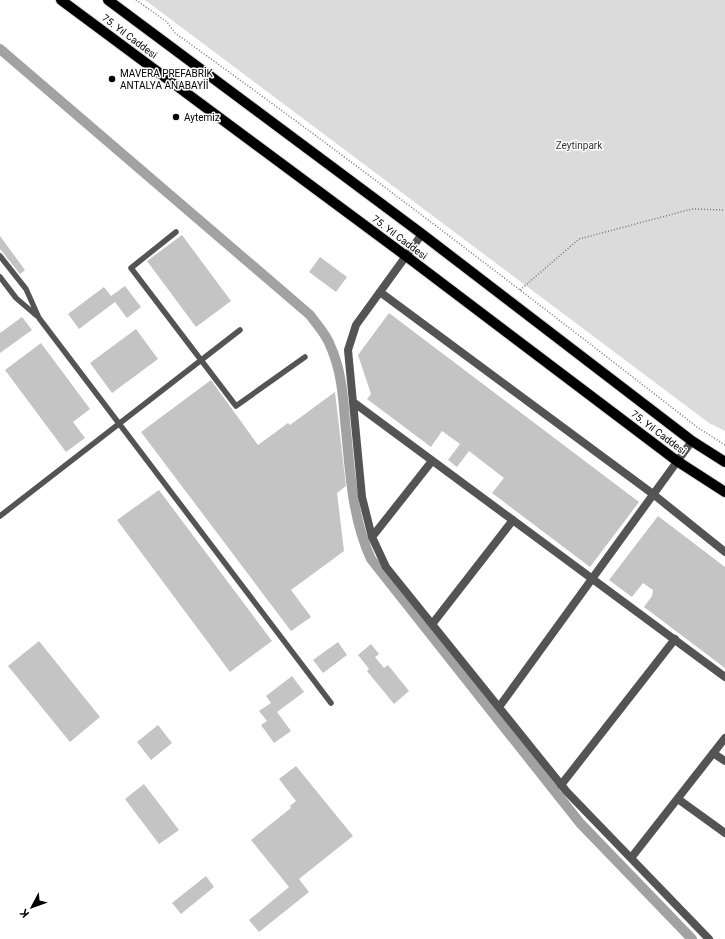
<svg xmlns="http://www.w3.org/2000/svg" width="725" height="939" font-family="Roboto,sans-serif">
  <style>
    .green { fill: #dbdbdb }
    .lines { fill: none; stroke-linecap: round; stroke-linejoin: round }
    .canal { stroke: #a2a2a2; stroke-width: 10 }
    .building { fill: #c4c4c4 }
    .primary-casing { stroke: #dbdbdb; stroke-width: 12 }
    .path { stroke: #767676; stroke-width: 1.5; stroke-dasharray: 1 2; stroke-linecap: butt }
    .lane { stroke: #545454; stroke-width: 5.5 }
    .street { stroke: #545454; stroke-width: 8 }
    .primary { stroke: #000; stroke-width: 10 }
    .poi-dot { fill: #000; stroke: #fff; stroke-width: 1.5 }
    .labels { text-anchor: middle; stroke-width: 3; stroke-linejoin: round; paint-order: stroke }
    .street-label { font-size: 10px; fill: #000; stroke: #fff }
    .poi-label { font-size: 10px; fill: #000; stroke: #fff; text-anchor: start }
    .park-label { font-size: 10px; fill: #323232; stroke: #fff }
  </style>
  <rect width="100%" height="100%" fill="#fff"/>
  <path class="green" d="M145 0H725V431L709 423Z"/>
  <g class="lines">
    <path class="canal" d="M0 49 310 315C317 325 326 334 330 345 341 369 343 394 345 420 350 467 351 516 371 559L580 823 692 939"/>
  </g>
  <path class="building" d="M182 235 231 301 196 327 147 261Z
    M0 236 25 270 20 274 0 249Z
    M320 257 347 277 336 292 309 272Z
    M125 286 141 307 127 318 115 302 79 329 68 314 104 287 111 296Z
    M389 313 639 502 590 567 492 493 504 478 469 451 457 467 448 460 460 444 442 431 431 447 367 399 371 394 358 355Z
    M22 317 32 330 0 353V333Z
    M136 329 158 359 112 393 90 363Z
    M41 343 90 409 73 422 85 438 66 452 5 370Z
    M211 380 258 445 288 423 290 425 335 392 346 486 337 493 344 551 291 590 311 617 291 631 141 432Z
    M159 490 272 641 230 672 117 520Z
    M658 516 725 567V668L644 607 652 596 653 590 643 583 632 597 609 580Z
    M39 641 100 717 70 742 8 666Z
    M338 642 347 655 323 673 313 660Z
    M371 644 379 654 375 657 384 668 388 665 409 691 394 704 367 671 369 669 358 655Z
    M292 676 304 692 277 712 291 731 274 743 261 725 267 721 259 711 271 703 266 696Z
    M158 725 172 743 151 760 137 742Z
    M296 766 353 836 299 879 309 892 259 932 249 920 289 887 251 840 291 808 290 806 296 801 279 779Z
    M144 784 179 830 159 844 125 799Z
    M206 876 214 887 181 914 172 903Z"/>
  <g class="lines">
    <defs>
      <path id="primary" d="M61 0 406 256 677 461 725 492
        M108 0 422 234 692 441 725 462"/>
    </defs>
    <use href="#primary" class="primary-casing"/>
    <path class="path" d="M136 0 167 22 175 33C352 160 525 293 697 427L725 445
      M520 290 579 239 692 209 725 210"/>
    <path class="lane" d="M176 232 131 268 236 406 305 357
      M0 256 26 289 39 318 331 703
      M0 277 16 298 37 316
      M0 516 240 330"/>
    <path class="street" d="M422 234 356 325 348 350 362 497 372 537 386 567 567 792 709 939
      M380 292 653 494 725 552
      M353 402 725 677
      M372 537 432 461
      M433 623 513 520
      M499 707 692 441
      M713 753 725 761
      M561 785 675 639
      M678 799 725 833
      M631 858 725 738"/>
    <use href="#primary" class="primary"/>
  </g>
  <g class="poi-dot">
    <circle cx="112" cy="79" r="4"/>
    <circle cx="176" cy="117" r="4"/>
  </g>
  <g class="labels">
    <g class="street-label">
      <text transform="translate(130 36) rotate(37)" y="4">75. Yıl Caddesi</text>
      <text transform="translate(400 237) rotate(37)" y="4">75. Yıl Caddesi</text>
      <text transform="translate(659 432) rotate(37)" y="4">75. Yıl Caddesi</text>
    </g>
    <g class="poi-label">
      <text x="120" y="77">MAVERA PREFABRİK<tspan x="120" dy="12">ANTALYA ANABAYİİ</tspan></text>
      <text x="184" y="121">Aytemiz</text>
    </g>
    <g class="park-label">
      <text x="579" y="149">Zeytinpark</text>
    </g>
  </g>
  <g transform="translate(32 907) rotate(229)" stroke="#ffffff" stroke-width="3" paint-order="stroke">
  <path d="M0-3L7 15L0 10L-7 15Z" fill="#000000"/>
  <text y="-6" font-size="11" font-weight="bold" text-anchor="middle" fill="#000000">K</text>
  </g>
</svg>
